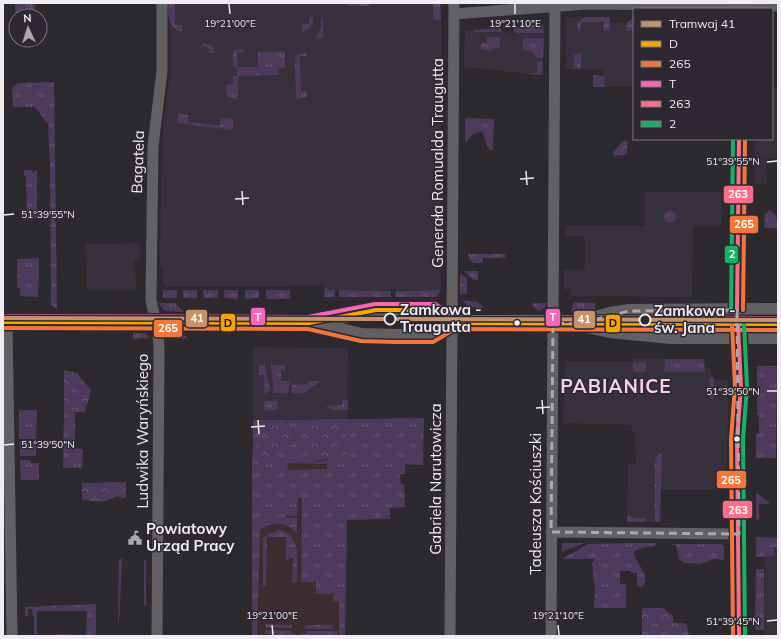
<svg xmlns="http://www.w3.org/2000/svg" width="781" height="639" font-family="Mulish,sans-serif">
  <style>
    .built { fill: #37303d }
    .education { fill: #3d2c30 }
    .grass { fill: url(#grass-tufts); fill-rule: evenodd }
    .forest { fill: url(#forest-crowns) }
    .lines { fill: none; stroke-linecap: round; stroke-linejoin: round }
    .minor { stroke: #626063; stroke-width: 11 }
    .tertiary { stroke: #626063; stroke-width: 14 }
    .secondary { stroke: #696267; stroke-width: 16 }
    .bus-1-casing { stroke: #2d2831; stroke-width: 7 }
    .bus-2-casing { stroke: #2d2831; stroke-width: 7 }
    .bus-3-casing { stroke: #2d2831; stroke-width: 7 }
    .bus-4-casing { stroke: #2d2831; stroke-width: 7 }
    .bus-5-casing { stroke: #2d2831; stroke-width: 7 }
    .bus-1 { stroke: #f7a600; stroke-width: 4 }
    .bus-2 { stroke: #f5763a; stroke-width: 4 }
    .bus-3 { stroke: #fa66b7; stroke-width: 4 }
    .bus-4 { stroke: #fb6d88; stroke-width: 4 }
    .bus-5 { stroke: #13b361; stroke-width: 4 }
    .tram-1-casing { stroke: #2d2831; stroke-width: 7 }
    .tram-1 { stroke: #c7916a; stroke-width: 4 }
    .marked { fill: none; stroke: #aba8ae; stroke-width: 3; stroke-dasharray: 8 5; stroke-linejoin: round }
    .ticks { fill: none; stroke: #efecf2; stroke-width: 1.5 }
    .stop-dot { fill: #2d2831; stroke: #efecf2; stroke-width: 2 }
    .bus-dot { fill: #efecf2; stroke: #2d2831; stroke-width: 1.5 }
    .labels { text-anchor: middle; stroke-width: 3; stroke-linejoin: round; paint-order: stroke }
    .street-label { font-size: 15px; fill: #efecf2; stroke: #2d2831 }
    .stop-label { font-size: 15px; font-weight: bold; fill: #efecf2; stroke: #2d2831; text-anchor: start }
    .poi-label { font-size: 15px; font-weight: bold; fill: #efecf2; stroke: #2d2831; text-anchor: start }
    .district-label { font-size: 19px; font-weight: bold; letter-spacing: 1px; fill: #f9d0ec; stroke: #2d2831 }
    .ticks-label { font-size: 10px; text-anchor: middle; fill: #efecf2; stroke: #2d2831; stroke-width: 3; stroke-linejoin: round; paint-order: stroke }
    .line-badge { stroke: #2d2831; stroke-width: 1.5 }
    .badge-label { font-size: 11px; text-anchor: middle; font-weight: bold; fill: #fff }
    .pale-badge-label { font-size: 11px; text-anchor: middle; font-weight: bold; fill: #111 }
  </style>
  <defs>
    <pattern id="grass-tufts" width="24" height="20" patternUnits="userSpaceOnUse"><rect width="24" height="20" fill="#4e3a5c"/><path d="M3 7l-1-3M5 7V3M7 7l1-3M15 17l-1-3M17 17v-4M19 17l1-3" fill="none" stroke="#685774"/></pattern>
    <pattern id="forest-crowns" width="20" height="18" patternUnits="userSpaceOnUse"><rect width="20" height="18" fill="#4e3a5c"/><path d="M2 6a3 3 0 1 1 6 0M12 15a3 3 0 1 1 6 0" fill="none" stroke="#685774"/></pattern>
  </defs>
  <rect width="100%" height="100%" fill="#2d2a2f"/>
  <path class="built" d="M170 3H441V290H325V285H288L287 287H168L162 282 163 269 160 268 162 135 171 65Z
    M566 17H610L611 23H627L634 17V87H604L603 70 566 69Z
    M542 24 544 26 543 75 464 67 465 31 501 28 502 32 514 33V27Z
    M772 88H778V158H766L767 184H755V139H772Z
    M645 192H726V198L721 199 723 213 721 215V227L693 226 692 297 570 296 571 291 569 289 564 290V270L585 269V236H566L565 226H645Z
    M141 243 140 261H134L136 286 134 291 87 290 86 244Z
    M253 347 348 348 347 419 253 420Z
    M634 359H704L705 367 711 370 715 380H728L727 472 724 473V490H660V522H627L628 465H636L635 433 631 431 632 425 563 423 565 361H632Z
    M774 547H778V636H764L765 556H774Z"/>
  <path class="education" d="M347 419 345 636H252L253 420Z"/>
  <path class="grass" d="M15 3H35V16H16V32Z
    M168 3H175V25H182V32C168 28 168 15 168 3Z
    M345 3H369V6H348Z
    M433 3H440L441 20H433Z
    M309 17H313C313 25 310 30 302 32V24H309Z
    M585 17H610V31L603 30 604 22H581V30L578 31 577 23Z
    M634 17V31H626L627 23Z
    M322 18H323V38L316 39 321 26Z
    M542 24 544 33H514V27Z
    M501 28 502 32H474V30Z
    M487 37H500L499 49 492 48 491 51 480 49 481 43H487Z
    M523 38H544L543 58H537L532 51 523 50Z
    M203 43 212 45 215 53H209L208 47H201Z
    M244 49V52L237 53 238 67H258V52L285 51V68H278V75L238 76V100L227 96 226 85 233 84V76H237V68L233 67V50Z
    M581 52V68L574 69V55Z
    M306 53V56H300L301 91H307V96L303 98 296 99 295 57 298 54Z
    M537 61H543L541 75 524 73H537Z
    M593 75 605 76 604 87H593Z
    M54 82 57 309 51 305 50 165 48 124 35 107H13L12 88 18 83Z
    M178 113 188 115V122L220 126 221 118 233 119V130L177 123Z
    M465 118 494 119 493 150H489L482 131 471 135 469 140 465 142Z
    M24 170H32V172L37 170V218L27 220 26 176H24Z
    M664 217a6 6 0 1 1 12 0a6 6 0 1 1-12 0Z
    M468 254H505V258H483V263H474L469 260Z
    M39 258 38 297 20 296V288L17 287V259Z
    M464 271H478V280H474Z
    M460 274 467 278V294H460Z
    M325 285 327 290H335V297H324Z
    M163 290H177V298H163Z
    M183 290H197V298H183Z
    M203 290H218V298H203Z
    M224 290H238V299L224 298Z
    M245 290H259V298L245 299Z
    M266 290H290V299H266Z
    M339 290 391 291V297H339Z
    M441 290 437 297H395V291Z
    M462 300 478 302 484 308 469 307Z
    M574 302 595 303V310L572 313V306Z
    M158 303H175L184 312 165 311Z
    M534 303H547L544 308 539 311 532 305Z
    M133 333H144L150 338 133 339Z
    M182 333 188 339 167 338 172 334Z
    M665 359H704L705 372H664Z
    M646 362V372H633V363Z
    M259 365H265L270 390 264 394V375H259Z
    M271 365H285V371H281V381H290L288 393H274Z
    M757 366H777L776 458H756V434L759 433V415H757Z
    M712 377 714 379V397L710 399 709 378Z
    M293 381V385L307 384 308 381H320L304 393H291Z
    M342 400H348V410H333L325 406 342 405Z
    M264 401H277L278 409 264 411Z
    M19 410H37L36 439H19Z
    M64 413H75V448L83 449 82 468H63Z
    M424 418 423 465 405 464V474H400L401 484H404L405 507 390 508V519L347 520 345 636H339V602L333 601V594H316V582H301L302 498 298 497 297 516H286V518H297V533C286 522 273 520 260 530L257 636H252V466C265 471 274 458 276 447L292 444 296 434 287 422 282 420H294L299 426 306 460 317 462 328 460 331 449 338 445 342 447 340 456 342 459H347V419ZM288 463 327 464V469L287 470Z
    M253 429 262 435 259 443 253 447Z
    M20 442H36V456H20Z
    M660 453H662L660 522H655V459Z
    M20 460H31V463H39V480H21Z
    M756 493 769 502V504H759V520H756Z
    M627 515 635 518H646L647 522H627Z
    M280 530C303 536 297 564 297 583L292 582 293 558H289V560L286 561V537H267L266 586H263V538L268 534Z
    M756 537 778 538V547H774V556L756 557Z
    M562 543H584L562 552Z
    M634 543H656L655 546 645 547 634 551C634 563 653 576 642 587L637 586V573H631V571H620V584H626V608H594L595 591 592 563 595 559H562L588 544Z
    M668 544H721L724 547V560L715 559 699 564 684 563 679 559 676 545Z
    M119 559H122L119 623H118Z
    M144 560H146V605H144Z
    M756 569H764V630H757L755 628Z
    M96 604V636H56V634L86 635 87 611H37V634H34V616H33L32 609H28V616H25V607Z
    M265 624 292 625V628H265Z
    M305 625H333V629H304Z
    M265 630 291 631V633L296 634V636L265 634Z
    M306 631H337V635L301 636V634H306Z"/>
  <path class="forest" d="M624 140 628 142 626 155 615 156 613 152Z
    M770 210 776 216 778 228H766L764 226 765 214Z
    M64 370 77 373C81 380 88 384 91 391L85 412 64 413Z
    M347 419V460L342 459 340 456 342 447 338 445 331 449 333 458 309 462 306 460 299 426 294 420Z
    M253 420H282C289 423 296 433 297 440L292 444 277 447C274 458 265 471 252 466L253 447 259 443 262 435 253 429Z
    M126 482V498H120L118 496 102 502 82 500V483Z
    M642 608H665V610L673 616V622L687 624 689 636H642Z"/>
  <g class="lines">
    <path class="minor" d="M454 14 587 4 778 6
      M7 322 12 636
      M551 532 739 534
      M157 636 159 350 158 332 151 300 153 146 162 71V3
      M450 636 454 3
      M551 636 555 3"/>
    <path class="tertiary" d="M3 322 309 323 376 310H435L453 323
      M309 323 362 335 395 336H432L453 323H464L577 324 610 331 671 337H778
      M577 323 610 314 629 311 778 310"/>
    <path class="secondary" d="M739 9V3
      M739 139 737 310 740 337 741 387 737 439 739 636"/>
    <defs>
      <path id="bus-1" d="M3 322 309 323 376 310H435L453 323 778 324"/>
      <path id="bus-2" d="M743 310 745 139
        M732 324 735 387 731 439 733 636
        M3 328 308 329 361 341 395 342H433L455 329 778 330"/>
      <path id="bus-3" d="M3 316 308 317 375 304H435L455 317 778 318"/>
      <path id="bus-4" d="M737 310 739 139
        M738 324 741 387 737 439 739 636"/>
      <path id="bus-5" d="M731 310 733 139
        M744 324 747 387 743 439 745 636"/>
    </defs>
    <use href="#bus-1" class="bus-1-casing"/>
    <use href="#bus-2" class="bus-2-casing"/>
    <use href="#bus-3" class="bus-3-casing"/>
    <use href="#bus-4" class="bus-4-casing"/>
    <use href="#bus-5" class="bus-5-casing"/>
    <use href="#bus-1" class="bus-1"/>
    <use href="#bus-2" class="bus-2"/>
    <use href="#bus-3" class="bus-3"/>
    <use href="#bus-4" class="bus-4"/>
    <use href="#bus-5" class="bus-5"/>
    <defs>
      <path id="tram-1" d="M3 318 778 320"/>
    </defs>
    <use href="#tram-1" class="tram-1-casing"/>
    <use href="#tram-1" class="tram-1"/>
  </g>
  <path class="marked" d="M737 310 739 534 551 532 553 323 577 324 629 311Z"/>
  <path class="ticks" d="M229 4 230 14M515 4V14M767 162 777 161M526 171 527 185M520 179 534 178M242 191 243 205M235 199 249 198M4 215 14 214M767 391H777M542 400 543 414M536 408 550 407M258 420 259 434M251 427 265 426M4 445 14 444M767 621 777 620M272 625 273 635M558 625 559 635"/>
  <defs>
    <symbol id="civic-bare" viewBox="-9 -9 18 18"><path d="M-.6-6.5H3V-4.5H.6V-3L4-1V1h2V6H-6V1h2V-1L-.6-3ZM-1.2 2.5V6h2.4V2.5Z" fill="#aba8ae" stroke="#2d2831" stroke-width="2.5" paint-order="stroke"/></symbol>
  </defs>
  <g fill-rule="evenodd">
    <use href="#civic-bare" x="125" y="528" width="20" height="20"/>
  </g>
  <g class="stop-dot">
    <circle cx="390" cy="319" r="5.5"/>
    <circle cx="645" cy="320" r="5.5"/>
  </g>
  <g class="bus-dot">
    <circle cx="517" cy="323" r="3.5"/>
    <circle cx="737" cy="439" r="3.5"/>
  </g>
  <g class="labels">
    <g class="street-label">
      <text transform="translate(138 162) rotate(-88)" y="5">Bagatela</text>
      <text transform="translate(438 163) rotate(-90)" y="5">Generała Romualda Traugutta</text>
      <text transform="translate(143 431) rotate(-90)" y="5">Ludwika Waryńskiego</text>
      <text transform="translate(436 479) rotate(-90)" y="5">Gabriela Narutowicza</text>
      <text transform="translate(536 504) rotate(-90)" y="5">Tadeusza Kościuszki</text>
    </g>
    <g class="stop-label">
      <text x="400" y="315">Zamkowa -<tspan x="400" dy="17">Traugutta</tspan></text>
      <text x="654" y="316">Zamkowa -<tspan x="654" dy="17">św. Jana</tspan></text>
    </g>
    <g class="poi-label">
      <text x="146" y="534">Powiatowy<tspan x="146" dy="17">Urząd Pracy</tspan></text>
    </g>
    <g class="district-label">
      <text x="616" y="393">PABIANICE</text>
    </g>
  </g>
  <g class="ticks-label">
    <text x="230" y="27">19°21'00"E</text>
    <text x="515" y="27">19°21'10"E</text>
    <text x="733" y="165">51°39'55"N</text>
    <text x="48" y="218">51°39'55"N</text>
    <text x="733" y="395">51°39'50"N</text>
    <text x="48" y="448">51°39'50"N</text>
    <text x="272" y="619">19°21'00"E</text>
    <text x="558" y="619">19°21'10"E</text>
    <text x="733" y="625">51°39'45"N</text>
  </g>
  <g class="line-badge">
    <rect x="723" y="185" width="31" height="19" rx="4" fill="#fb6d88"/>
    <rect x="729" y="215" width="30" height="19" rx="4" fill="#f5763a"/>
    <rect x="724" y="245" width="15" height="19" rx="4" fill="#13b361"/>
    <rect x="250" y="307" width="16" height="19" rx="4" fill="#fa66b7"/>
    <rect x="545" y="308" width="16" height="19" rx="4" fill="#fa66b7"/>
    <rect x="185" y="309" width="23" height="19" rx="4" fill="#c7916a"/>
    <rect x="573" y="310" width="23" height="19" rx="4" fill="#c7916a"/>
    <rect x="220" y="313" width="16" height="19" rx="4" fill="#f7a600"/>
    <rect x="605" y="314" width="16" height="19" rx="4" fill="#f7a600"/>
    <rect x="153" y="319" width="30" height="19" rx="4" fill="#f5763a"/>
    <rect x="716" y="470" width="31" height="19" rx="4" fill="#f5763a"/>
    <rect x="722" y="500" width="31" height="19" rx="4" fill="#fb6d88"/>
  </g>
  <g class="badge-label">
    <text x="738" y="198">263</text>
    <text x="744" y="228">265</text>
    <text x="732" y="258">2</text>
    <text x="258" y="321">T</text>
    <text x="553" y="321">T</text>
    <text x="197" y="322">41</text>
    <text x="584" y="323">41</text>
    <text x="168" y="332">265</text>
    <text x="731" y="484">265</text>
    <text x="738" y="514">263</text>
  </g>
  <g class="pale-badge-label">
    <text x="228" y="327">D</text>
    <text x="613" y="327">D</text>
  </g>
  <rect width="781" height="639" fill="none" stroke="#efecf2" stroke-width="8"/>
  <rect x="633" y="8" width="140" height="132" fill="#2d2831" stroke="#7b767e"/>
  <rect x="641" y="21" width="20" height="6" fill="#c7916a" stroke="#7b767e"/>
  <text x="669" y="28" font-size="12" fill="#efecf2">Tramwaj 41</text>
  <rect x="641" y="41" width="20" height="6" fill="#f7a600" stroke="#7b767e"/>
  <text x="669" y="48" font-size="12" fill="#efecf2">D</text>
  <rect x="641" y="61" width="20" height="6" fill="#f5763a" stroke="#7b767e"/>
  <text x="669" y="68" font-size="12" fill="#efecf2">265</text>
  <rect x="641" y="81" width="20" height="6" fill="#fa66b7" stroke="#7b767e"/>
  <text x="669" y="88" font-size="12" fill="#efecf2">T</text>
  <rect x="641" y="101" width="20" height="6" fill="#fb6d88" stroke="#7b767e"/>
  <text x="669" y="108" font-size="12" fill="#efecf2">263</text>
  <rect x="641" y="121" width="20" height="6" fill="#13b361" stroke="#7b767e"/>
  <text x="669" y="128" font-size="12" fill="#efecf2">2</text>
  <g transform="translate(28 28) rotate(356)"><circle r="19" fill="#2d2831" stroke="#7b767e"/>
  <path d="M0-3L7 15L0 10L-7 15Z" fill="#aba8ae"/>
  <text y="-6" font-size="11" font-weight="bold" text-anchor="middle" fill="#efecf2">N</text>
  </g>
</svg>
